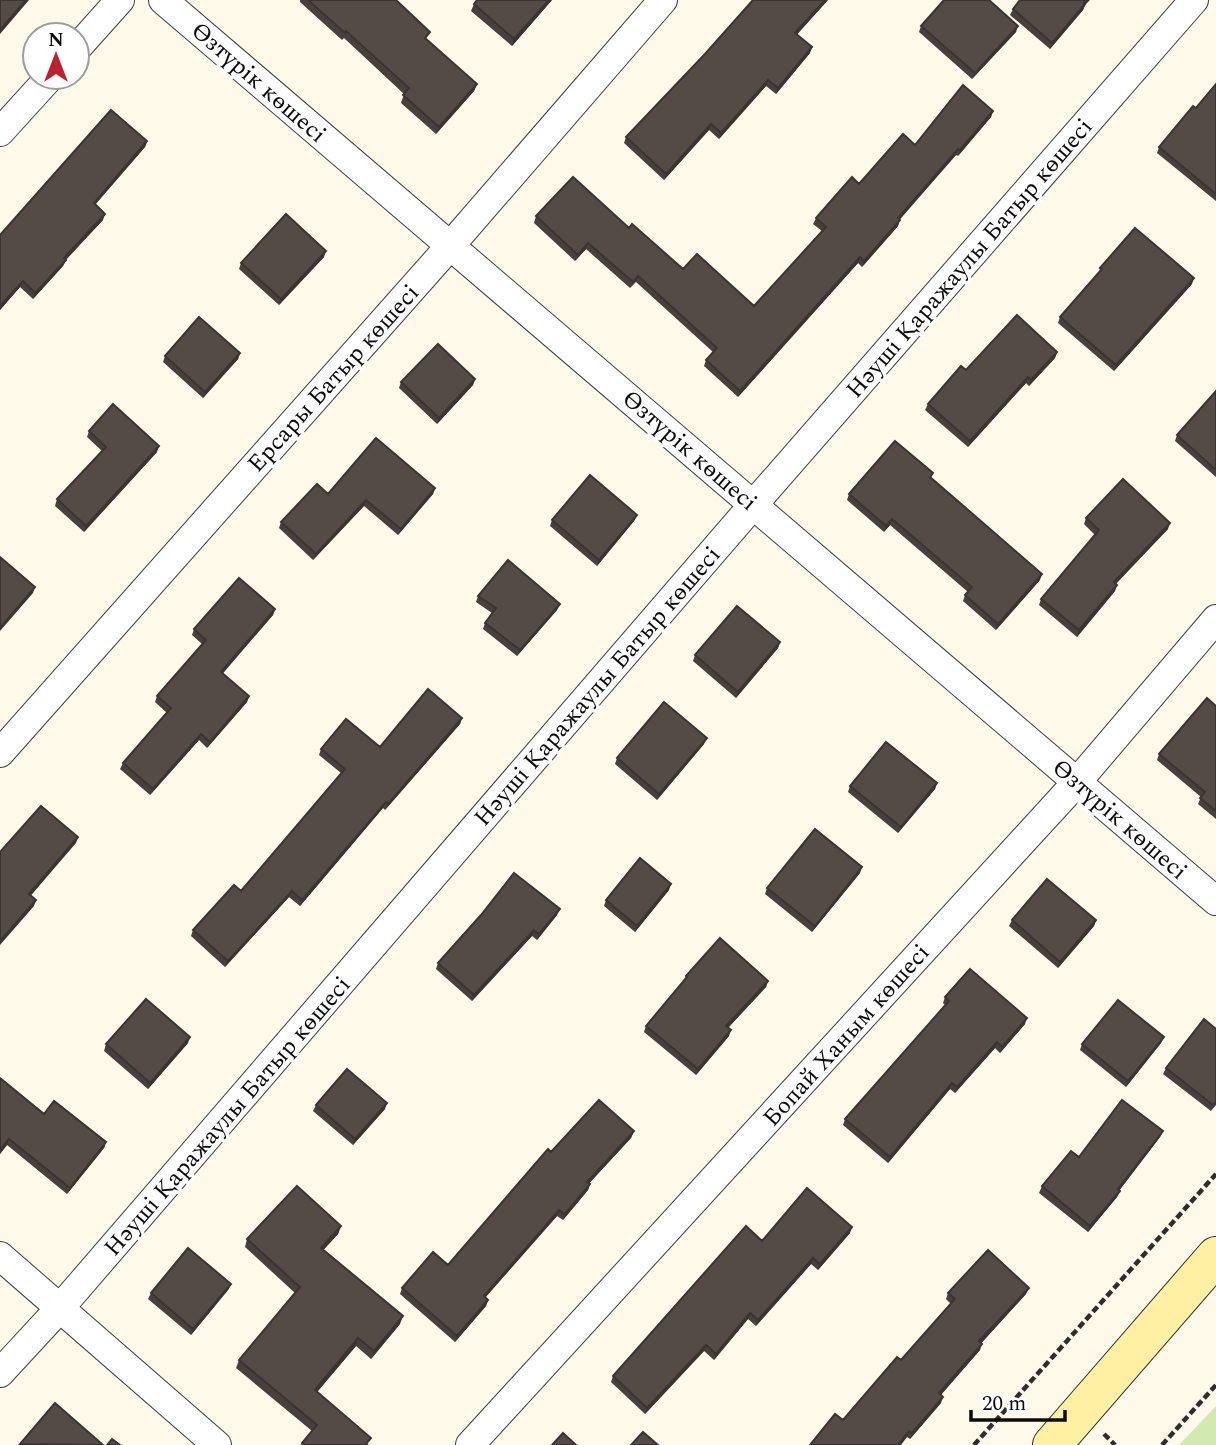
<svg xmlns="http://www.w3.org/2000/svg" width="1216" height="1445" font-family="Spectral,serif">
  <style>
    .green { fill: #d2eab2 }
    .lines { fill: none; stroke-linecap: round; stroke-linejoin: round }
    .street-casing { stroke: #3e3e3e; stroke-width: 30 }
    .secondary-casing { stroke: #2d2d2d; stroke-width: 40 }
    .path { stroke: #2d2d2d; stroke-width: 4.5; stroke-dasharray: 7 3.5; stroke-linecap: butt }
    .street { stroke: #fff; stroke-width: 28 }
    .secondary { stroke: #fff0a4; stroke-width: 38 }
    .wall { fill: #48403d }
    .shaded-wall { fill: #3b3432 }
    .building { fill: #544b47; stroke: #3b3432; stroke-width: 2 }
    .labels { text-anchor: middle; stroke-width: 7; stroke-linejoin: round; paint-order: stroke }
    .street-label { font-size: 24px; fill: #0b0b0b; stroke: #fff }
  </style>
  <rect width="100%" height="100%" fill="#fff9e9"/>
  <path class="green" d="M1216 1406V1445H1179Z"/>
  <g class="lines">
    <defs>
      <path id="street" d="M163 0 1216 901
        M77 48 120 0
        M0 132 50 77
        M0 753 450 246 663 0
        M0 1256 217 1445
        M0 1373 60 1308 753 505 1194 0
        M470 1445 1077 782 1216 619"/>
      <path id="secondary" d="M1052 1445 1216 1256"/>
    </defs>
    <use href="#street" class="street-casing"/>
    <use href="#secondary" class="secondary-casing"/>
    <path class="path" d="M1104 1434 1115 1445
      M974 1445 1216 1174
      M1162 1445 1216 1385"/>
    <use href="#street" class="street"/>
    <use href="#secondary" class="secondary"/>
  </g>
  <path class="wall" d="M300 0H396L427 40 477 84 474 91 436 134 401 103 404 94 344 38 342 40 300 2Z
    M477 0H552L512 46 471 11 474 4Z
    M828 0 797 34 810 53 776 94 766 86 719 139 709 130 664 180 624 143 626 137Z
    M1085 5 1083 10 1050 49 1010 15 1013 9Z
    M921 26 1016 32 972 79 919 32Z
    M1216 84V201L1157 153 1159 147 1196 108Z
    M993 111 991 117 958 156 956 155 899 219 898 226 862 267 858 263 738 397 704 366 706 360 713 352 636 282 630 288 586 249 575 261 534 223 536 216 629 228 683 269 754 306 822 231 813 224 816 218 859 184 915 145Z
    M147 141 145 147 95 205 103 220 66 260 63 266 33 299 20 287 0 310V235Z
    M324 257 279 305 239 269 241 263Z
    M1100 268 1192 284 1114 371 1058 323 1060 317 1099 273Z
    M1057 352 1055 358 1029 386 1026 383 968 447 925 410 928 404 966 370Z
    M240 353 238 359 203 398 163 362 165 356Z
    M475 379 473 385 437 424 399 388 401 382Z
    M1216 391V477L1175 441 1177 435Z
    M89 431 157 452 84 532 55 506 57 499 102 451 87 437Z
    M933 473 931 478 1040 580 996 630 963 601 965 595 968 592 890 525 884 532 847 500 849 494Z
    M435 488 433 494 398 535 364 506 313 560 279 528 281 522 328 494Z
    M637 515 634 521 597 566 550 526 552 520Z
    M1086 518 1168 529 1116 584 1115 591 1077 637 1039 605 1041 599 1095 535 1084 524Z
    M478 596 557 610 517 656 483 629 485 623 492 613 476 602Z
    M275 609 273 615 222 673 249 696 247 702 207 748 199 740 150 795 120 769 123 763 167 713 155 702 157 696 202 644 192 635 194 629Z
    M780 642 778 648 736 698 693 661 695 655Z
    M1216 706V819L1198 804 1201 797 1157 760 1159 754Z
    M462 718 460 724 385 810 383 808 300 906 289 897 225 967 191 936 193 930 241 891 341 773 319 755 321 749 380 747Z
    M704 744 657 800 615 764 617 758Z
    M937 783 935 789 898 833 848 792 850 786Z
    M860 873 812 932 765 894 767 888Z
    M669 890 635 932 604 906 606 900Z
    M481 915H557L537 940 532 936 472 1001 436 969 438 963Z
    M1012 920H1096L1094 926 1058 968 1009 926Z
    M686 976 768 981 766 987 728 1028 729 1036 696 1075 644 1032 646 1026 684 981Z
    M945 997 1025 1024 1000 1053 995 1048 955 1093 950 1089 888 1163 843 1125 845 1119 945 1005 943 1003Z
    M1216 1029V1105L1211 1111 1163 1074 1166 1068Z
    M1164 1037 1161 1043 1126 1087 1080 1050 1082 1044Z
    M188 1043 148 1089 104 1051 106 1044Z
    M0 1078 44 1114 106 1142 104 1148 67 1194 7 1145 0 1154Z
    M316 1105 385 1109 353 1145 313 1111Z
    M634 1131 631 1138 589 1183 590 1184 588 1190 563 1220 557 1216 485 1298 488 1300 486 1306 455 1342 400 1294 402 1288 448 1265 551 1152Z
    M1163 1131 1160 1137 1119 1191 1117 1197 1088 1232 1039 1193 1042 1186 1079 1157Z
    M341 1226 338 1234 323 1250 400 1324 371 1359 356 1346 317 1392 369 1445H301L312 1431 236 1368 239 1360 295 1293 245 1247 247 1239Z
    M850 1233 818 1270 811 1264 756 1326 748 1319 714 1360 704 1351 645 1414 611 1382 613 1376 762 1241Z
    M231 1284 228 1290 191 1335 148 1299 151 1293Z
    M948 1293 1026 1294 981 1343 980 1350 941 1395V1403L910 1439 907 1437 843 1420 901 1360 951 1304 946 1299Z"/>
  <path class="shaded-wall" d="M26 0H29L0 34V30Z
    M549 0H552L512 46 514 39Z
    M825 0H828L793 39 795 33Z
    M1086 0H1090L1085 5 1083 10 1050 49 1052 43Z
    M1018 26 1016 32 972 79 975 73Z
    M812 47 810 53 776 94 778 88Z
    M768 80 766 86 719 139 721 133Z
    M477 84 474 91 436 134 439 127Z
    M993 111 991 117 958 156 960 150Z
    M711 124 709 130 664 180 666 174Z
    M147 141 145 147 91 209 94 203Z
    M958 149 956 155 896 224 898 218Z
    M105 214 103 220 61 264 64 258Z
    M900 220 898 226 862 267 864 261Z
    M588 243 586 249 575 261 578 255Z
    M326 251 324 257 279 305 281 299Z
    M860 257 858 263 738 397 740 391Z
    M66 260 63 266 33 299 35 293Z
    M1194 278 1192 284 1114 371 1116 365Z
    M23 281 20 287 0 310V306Z
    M1057 352 1055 358 1029 386 1031 380Z
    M240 353 238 359 203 398 205 392Z
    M1028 377 1026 383 968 447 970 441Z
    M475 379 473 385 437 424 439 418Z
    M159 446 157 452 84 532 86 526Z
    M435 488 433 494 398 535 401 529Z
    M366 500 364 506 313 560 316 554Z
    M637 515 634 521 597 566 599 560Z
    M892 519 890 525 884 532 886 526Z
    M1170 523 1168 529 1111 588 1114 582Z
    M1042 574 1040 580 996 630 998 624Z
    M1117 585 1115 591 1077 637 1079 630Z
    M35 587 33 593 0 631V628Z
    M560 604 557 610 517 656 520 650Z
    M275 609 273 615 219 678 221 672Z
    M780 642 778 648 736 698 738 692Z
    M249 696 247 702 207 748 210 742Z
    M462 718 460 724 385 810 388 804Z
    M201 734 199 740 150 795 153 789Z
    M707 738 704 744 657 800 659 794Z
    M937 783 935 789 898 833 901 827Z
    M386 802 383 808 300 906 302 900Z
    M78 837 76 843 27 900 29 894Z
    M862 867 860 873 812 932 815 926Z
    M671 884 669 890 635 932 637 926Z
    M292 891 289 897 225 967 228 961Z
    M36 900 34 906 0 945V941Z
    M560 909 557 915 537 940 539 934Z
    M1096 920 1094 926 1058 968 1060 962Z
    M534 930 532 936 472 1001 474 995Z
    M768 981 766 987 724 1032 726 1026Z
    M1027 1018 1025 1024 1000 1053 1002 1047Z
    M731 1030 729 1036 696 1075 698 1069Z
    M190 1037 188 1043 148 1089 150 1083Z
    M1164 1037 1161 1043 1126 1087 1128 1081Z
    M997 1042 995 1048 955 1093 957 1087Z
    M952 1083 950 1089 888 1163 890 1157Z
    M387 1103 385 1109 353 1145 355 1139Z
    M634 1131 631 1138 585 1188 587 1182Z
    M1163 1131 1160 1137 1117 1193 1120 1191 1117 1197 1088 1232 1090 1226Z
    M9 1139 7 1145 0 1154V1150Z
    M106 1142 104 1148 67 1194 70 1188Z
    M590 1184 588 1190 563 1220 565 1214Z
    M559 1210 557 1216 481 1302 484 1296Z
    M341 1226 338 1234 318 1256 321 1248Z
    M852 1227 850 1233 818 1270 820 1264Z
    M813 1258 811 1264 756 1326 758 1320Z
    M231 1284 228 1290 191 1335 193 1329Z
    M1029 1288 1026 1294 977 1348 979 1341Z
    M488 1300 486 1306 455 1342 457 1336Z
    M750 1313 748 1319 714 1360 716 1354Z
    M403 1316 400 1324 371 1359 374 1351Z
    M358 1338 356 1346 312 1398 315 1390Z
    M982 1344 980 1350 937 1399 939 1393Z
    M706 1345 704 1351 645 1414 647 1408Z
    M943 1397 941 1403 910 1439 912 1433Z
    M909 1431 907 1437 901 1445H898Z"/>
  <path class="building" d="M0 0H26L0 30Z
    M308 0H396L430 32 425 38 477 84 439 127 403 95 409 88 346 31 345 33Z
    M477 0H549L514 39 474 4Z
    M753 0H825L795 33 812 47 778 88 768 80 721 133 711 124 666 174 626 137 705 54Z
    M944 0H989L1018 26 975 73 921 26Z
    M1020 0H1086L1084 3 1085 4 1052 43 1013 9Z
    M1216 84V194L1159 147 1193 106 1196 108Z
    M963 85 993 111 960 150 958 149 898 218 900 220 864 261 860 257 740 391 706 360 717 348 638 276 633 282 588 243 578 255 536 216 573 177 629 228 632 224 683 269 697 254 754 306 826 227 816 218 852 177 859 184 903 134 915 145Z
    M111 110 147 141 94 203 105 214 64 258 66 260 35 293 23 281 0 306V235Z
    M286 214 326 251 281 299 241 263Z
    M1135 228 1194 278 1116 365 1060 317 1102 269 1100 268Z
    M1017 315 1057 352 1031 380 1028 377 970 441 928 404 961 366 966 370Z
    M199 317 240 353 205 392 165 356Z
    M438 344 475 379 439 418 401 382Z
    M1216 391V470L1177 435Z
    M113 404 159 446 86 526 57 499 106 447 89 431Z
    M376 438 435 488 401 529 366 500 316 554 281 522 317 484 328 494Z
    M895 441 933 473 930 477 1042 574 998 624 965 595 972 587 892 519 886 526 849 494Z
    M590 475 637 515 599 560 552 520Z
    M1123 479 1170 523 1114 582 1117 585 1079 630 1041 599 1099 530 1086 518Z
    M0 557 35 587 0 628Z
    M508 560 560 604 520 650 485 623 496 608 478 596Z
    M239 578 275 609 221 672 249 696 210 742 201 734 153 789 123 763 171 708 157 696 206 640 194 629Z
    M737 606 780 642 738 692 695 655Z
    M428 689 462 718 388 804 386 802 302 900 292 891 228 961 193 930 234 885 241 891 345 769 321 749 346 719 380 747Z
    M1207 698 1216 706V811L1200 798 1205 792 1159 754Z
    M664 702 707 738 659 794 617 758Z
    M886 742 937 783 901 827 850 786Z
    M41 806 78 837 29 894 36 900 0 941V852Z
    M815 829 862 867 815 926 767 888Z
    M640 858 671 884 637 926 606 900Z
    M514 873 560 909 539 934 534 930 474 995 438 963 481 915Z
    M1047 879 1096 920 1060 962 1012 920Z
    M720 938 768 981 726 1026 731 1030 698 1069 646 1026 687 977 686 976Z
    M970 969 1027 1018 1002 1047 997 1042 957 1087 952 1083 890 1157 845 1119 949 1001 945 997Z
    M146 999 190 1037 150 1083 106 1044Z
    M1118 1000 1164 1037 1128 1081 1082 1044Z
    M1204 1019 1216 1029V1102L1213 1105 1166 1068Z
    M347 1069 387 1103 355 1139 316 1105Z
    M0 1078 44 1114 54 1101 106 1142 70 1188 9 1139 0 1150Z
    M599 1100 634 1131 587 1182 590 1184 565 1214 559 1210 484 1296 488 1300 457 1336 402 1288 433 1252 448 1265 548 1149 551 1152Z
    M1122 1100 1163 1131 1118 1189 1120 1191 1090 1226 1042 1186 1071 1151 1079 1157Z
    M297 1186 341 1226 321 1248 403 1316 374 1351 358 1338 315 1390 371 1438 365 1445H305L302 1443 317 1425 239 1360 300 1287 247 1239Z
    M807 1188 852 1227 820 1264 813 1258 758 1320 750 1313 716 1354 706 1345 647 1408 613 1376 746 1226 762 1241Z
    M188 1248 231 1284 193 1329 151 1293Z
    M988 1250 1029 1288 979 1341 982 1344 939 1393 943 1397 912 1433 909 1431 898 1445H810L835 1414 843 1420 897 1357 901 1360 955 1299 948 1293Z
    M55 1403 103 1445 20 1444Z
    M643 1432 658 1445H631Z
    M563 1433 576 1445H552Z
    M112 1439 120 1445H107Z"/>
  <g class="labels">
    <g class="street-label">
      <text transform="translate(259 82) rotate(41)" y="8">Өзтүрік көшесі</text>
      <text transform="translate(969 258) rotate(-49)" y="8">Нәуші Қаражаулы Батыр көшесі</text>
      <text transform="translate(333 378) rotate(-48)" y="8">Ерсары Батыр көшесі</text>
      <text transform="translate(690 450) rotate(41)" y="8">Өзтүрік көшесі</text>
      <text transform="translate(597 686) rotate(-49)" y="8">Нәуші Қаражаулы Батыр көшесі</text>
      <text transform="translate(1120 819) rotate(41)" y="8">Өзтүрік көшесі</text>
      <text transform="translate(846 1035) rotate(-48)" y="8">Бопай Ханым көшесі</text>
      <text transform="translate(227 1116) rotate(-49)" y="8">Нәуші Қаражаулы Батыр көшесі</text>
    </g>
  </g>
  <g transform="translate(56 56)"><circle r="33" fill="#ffffff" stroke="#9d9d9d" stroke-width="2"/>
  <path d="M0-5L12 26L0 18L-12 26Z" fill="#be2030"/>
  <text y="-10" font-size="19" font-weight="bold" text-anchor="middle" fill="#0b0b0b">N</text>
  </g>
  <path d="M971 1410v10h94v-10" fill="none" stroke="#0b0b0b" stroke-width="3.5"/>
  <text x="982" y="1410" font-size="21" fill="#0b0b0b" stroke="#ffffff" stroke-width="5" paint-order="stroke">20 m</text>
</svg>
